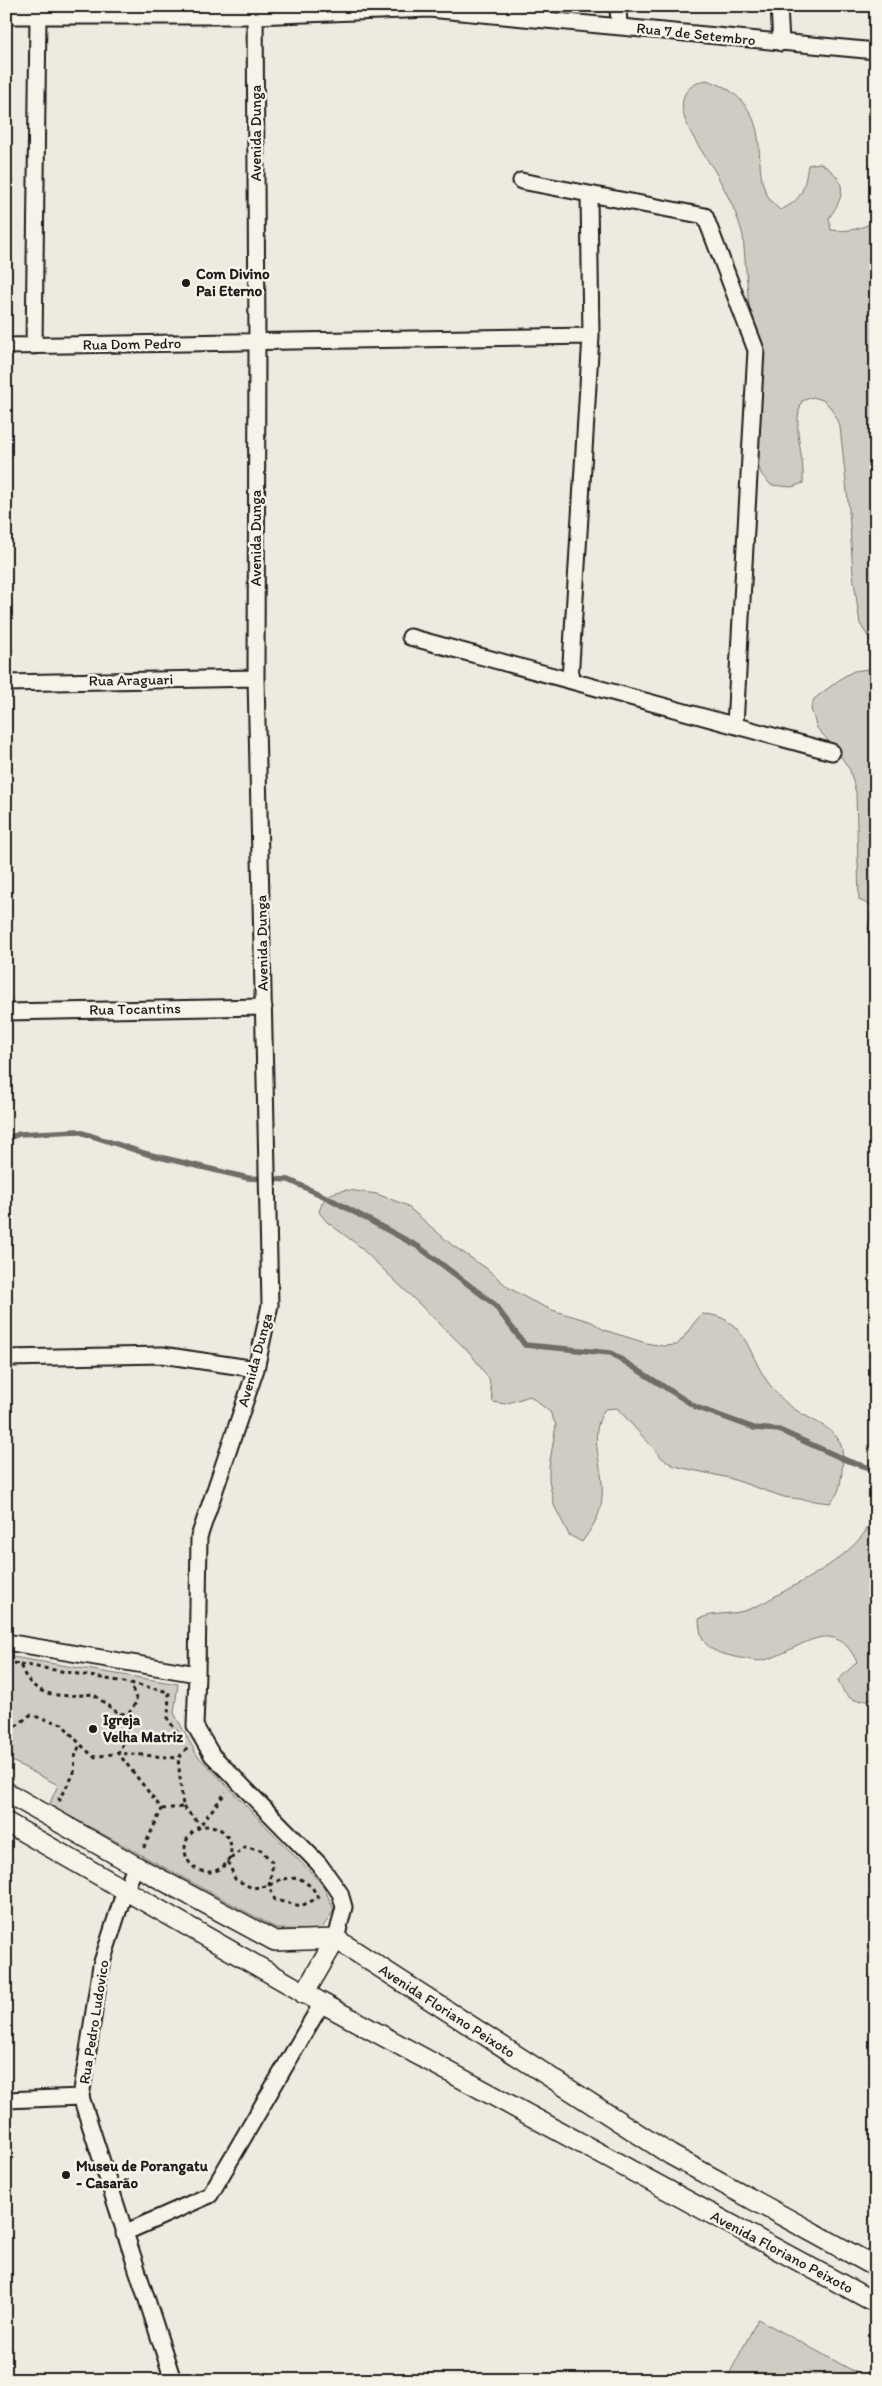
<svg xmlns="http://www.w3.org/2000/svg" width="882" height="2386" font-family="Itim,sans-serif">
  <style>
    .green { fill: #cfccc3; stroke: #767470 }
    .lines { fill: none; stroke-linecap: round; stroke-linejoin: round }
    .stream { stroke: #6f6d69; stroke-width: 5.5 }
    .minor-casing { stroke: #1c1c1c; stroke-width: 19 }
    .tertiary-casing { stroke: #1c1c1c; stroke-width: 22 }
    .path { stroke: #1c1c1c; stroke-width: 3; stroke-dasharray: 4 4; stroke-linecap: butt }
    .minor { stroke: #f7f3e8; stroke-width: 15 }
    .tertiary { stroke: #f7f3e8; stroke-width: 19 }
    .poi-dot { fill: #1c1c1c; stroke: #f7f3e8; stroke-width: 2 }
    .labels { text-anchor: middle; stroke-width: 5; stroke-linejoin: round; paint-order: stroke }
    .street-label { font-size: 15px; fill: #1c1c1c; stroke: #f7f3e8 }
    .poi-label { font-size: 15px; font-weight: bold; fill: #1c1c1c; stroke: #f7f3e8; text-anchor: start }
  </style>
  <rect width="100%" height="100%" fill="#eeeae0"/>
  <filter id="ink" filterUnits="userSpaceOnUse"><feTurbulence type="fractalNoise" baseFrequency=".02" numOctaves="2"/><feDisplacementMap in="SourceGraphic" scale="10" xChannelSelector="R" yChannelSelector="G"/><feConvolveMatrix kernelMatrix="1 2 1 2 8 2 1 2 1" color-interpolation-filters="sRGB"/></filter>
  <g filter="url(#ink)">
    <path class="green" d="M706 80C721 84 734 91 744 104 773 138 745 183 780 210 803 200 804 189 808 165L820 163C848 180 846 194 829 218L831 230C849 232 860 229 876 221V649L860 624 853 574 849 510 840 427 831 408 823 400 813 397 802 401C791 428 805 455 803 483L792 487 771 485 762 475 753 455 762 354 749 306 743 236C738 215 727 194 717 175 704 151 653 94 706 80Z
      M876 668V966L868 928 872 906 859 900 856 793 850 770 838 752 817 728 811 709 814 699 843 677 854 671Z
      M348 1190 377 1194 406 1205 452 1245 486 1268 509 1288 532 1301 552 1310 592 1322 604 1330 646 1343 663 1346 677 1345C687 1335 692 1323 702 1314 745 1315 747 1352 767 1381 773 1389 782 1400 790 1406 805 1418 831 1425 840 1442 845 1451 842 1485 837 1494 835 1497 832 1500 830 1503L784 1497 729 1478 674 1466 662 1458 617 1408 605 1409C586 1437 605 1467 602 1497 601 1515 592 1528 582 1542L569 1535 554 1505 549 1480V1467L556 1425 550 1412 530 1396 505 1404 493 1402 489 1379 471 1354 358 1245 327 1222 319 1212C324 1195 330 1192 348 1190Z
      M876 1509V1697C856 1705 845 1700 838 1680L857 1662C851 1650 844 1639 829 1637 810 1635 784 1656 764 1660 757 1662 748 1659 741 1658 714 1653 700 1649 699 1619 715 1611 733 1616 750 1609 761 1605 771 1598 781 1593 814 1575 866 1549 876 1509Z
      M6 1656 178 1684 174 1713 197 1755 323 1885 334 1910 321 1930 278 1929 49 1805 58 1785 6 1758Z
      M758 2319 870 2380H726Z"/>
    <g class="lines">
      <path class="stream" d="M6 1139 19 1134 77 1131 147 1154 248 1178 289 1180 330 1199 419 1247 494 1304 525 1345 611 1353 696 1407 754 1428 779 1430 848 1461 876 1470"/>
      <defs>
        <path id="minor" d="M618 6 619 26
          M779 6 781 43
          M6 16H255L429 9 876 51
          M521 181 705 216 756 350 735 725
          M6 346 591 336
          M34 346 38 16
          M410 637 832 752
          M570 680 591 336 589 194
          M6 683 256 678
          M6 1012 264 1007
          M6 1358 162 1355 256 1369
          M6 1642 197 1674 199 1537 256 1369 270 1305 256 678 257 341 255 6
          M197 1674 195 1726 212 1755 319 1864 340 1893 344 1907 336 1939
          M136 1866 125 1890 101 1965 81 2097 173 2380
          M6 2100 81 2097
          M124 2233 210 2195 322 2003"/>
        <path id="tertiary" d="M6 1792 136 1866 275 1941 336 1939 671 2155 876 2267
          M6 1822 322 2003 876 2303
          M304 1994 336 1939"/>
      </defs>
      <use href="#minor" class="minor-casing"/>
      <use href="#tertiary" class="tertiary-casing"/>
      <path class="path" d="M6 1662 20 1664C32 1700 62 1697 93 1694L119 1714 129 1713 137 1701 130 1683
        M20 1664 130 1683 169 1692 168 1719 178 1734
        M119 1714 127 1736 118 1753 178 1758 188 1747
        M6 1739 15 1727 30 1715 62 1724 80 1744 94 1757 118 1753 162 1809 143 1849
        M61 1801 59 1799 74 1774 75 1757 80 1744
        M183 1807 196 1820 198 1828 226 1792
        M162 1809 183 1807 178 1758
        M185 1849a23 23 0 1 1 46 0a23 23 0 1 1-46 0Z
        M269 1886 273 1863 261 1850 245 1847 228 1861 235 1879 252 1888 269 1886 281 1879 299 1878 312 1887 318 1898 301 1906 275 1900 269 1886"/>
      <use href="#minor" class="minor"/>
      <use href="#tertiary" class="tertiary"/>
    </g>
  </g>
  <g class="poi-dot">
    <circle cx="186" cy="283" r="5"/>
    <circle cx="93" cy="1729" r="5"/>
    <circle cx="66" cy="2175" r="5"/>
  </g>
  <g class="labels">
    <g class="street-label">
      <text transform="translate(696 34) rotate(6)" y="5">Rua 7 de Setembro</text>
      <text transform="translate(256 133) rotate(-90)" y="5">Avenida Dunga</text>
      <text transform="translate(132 344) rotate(-1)" y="5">Rua Dom Pedro</text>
      <text transform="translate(256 538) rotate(-90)" y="5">Avenida Dunga</text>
      <text transform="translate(131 680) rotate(-1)" y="5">Rua Araguari</text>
      <text transform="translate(262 943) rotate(-91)" y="5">Avenida Dunga</text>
      <text transform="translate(135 1009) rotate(-1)" y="5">Rua Tocantins</text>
      <text transform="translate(255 1360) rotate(-75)" y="5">Avenida Dunga</text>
      <text transform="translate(447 2011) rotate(33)" y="5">Avenida Floriano Peixoto</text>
      <text transform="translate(94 2022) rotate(-81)" y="5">Rua Pedro Ludovico</text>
      <text transform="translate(782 2252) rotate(28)" y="5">Avenida Floriano Peixoto</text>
    </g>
    <g class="poi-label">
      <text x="196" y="279">Com Divino<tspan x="196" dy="17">Pai Eterno</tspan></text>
      <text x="103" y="1725">Igreja<tspan x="103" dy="17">Velha Matriz</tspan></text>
      <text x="76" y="2171">Museu de Porangatu<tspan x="76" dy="17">- Casarão</tspan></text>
    </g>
  </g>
  <rect width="882" height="2386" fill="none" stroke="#f7f3e8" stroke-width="25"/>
  <rect x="12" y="12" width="857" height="2361" fill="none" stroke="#1c1c1c" stroke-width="2" filter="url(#ink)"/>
</svg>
